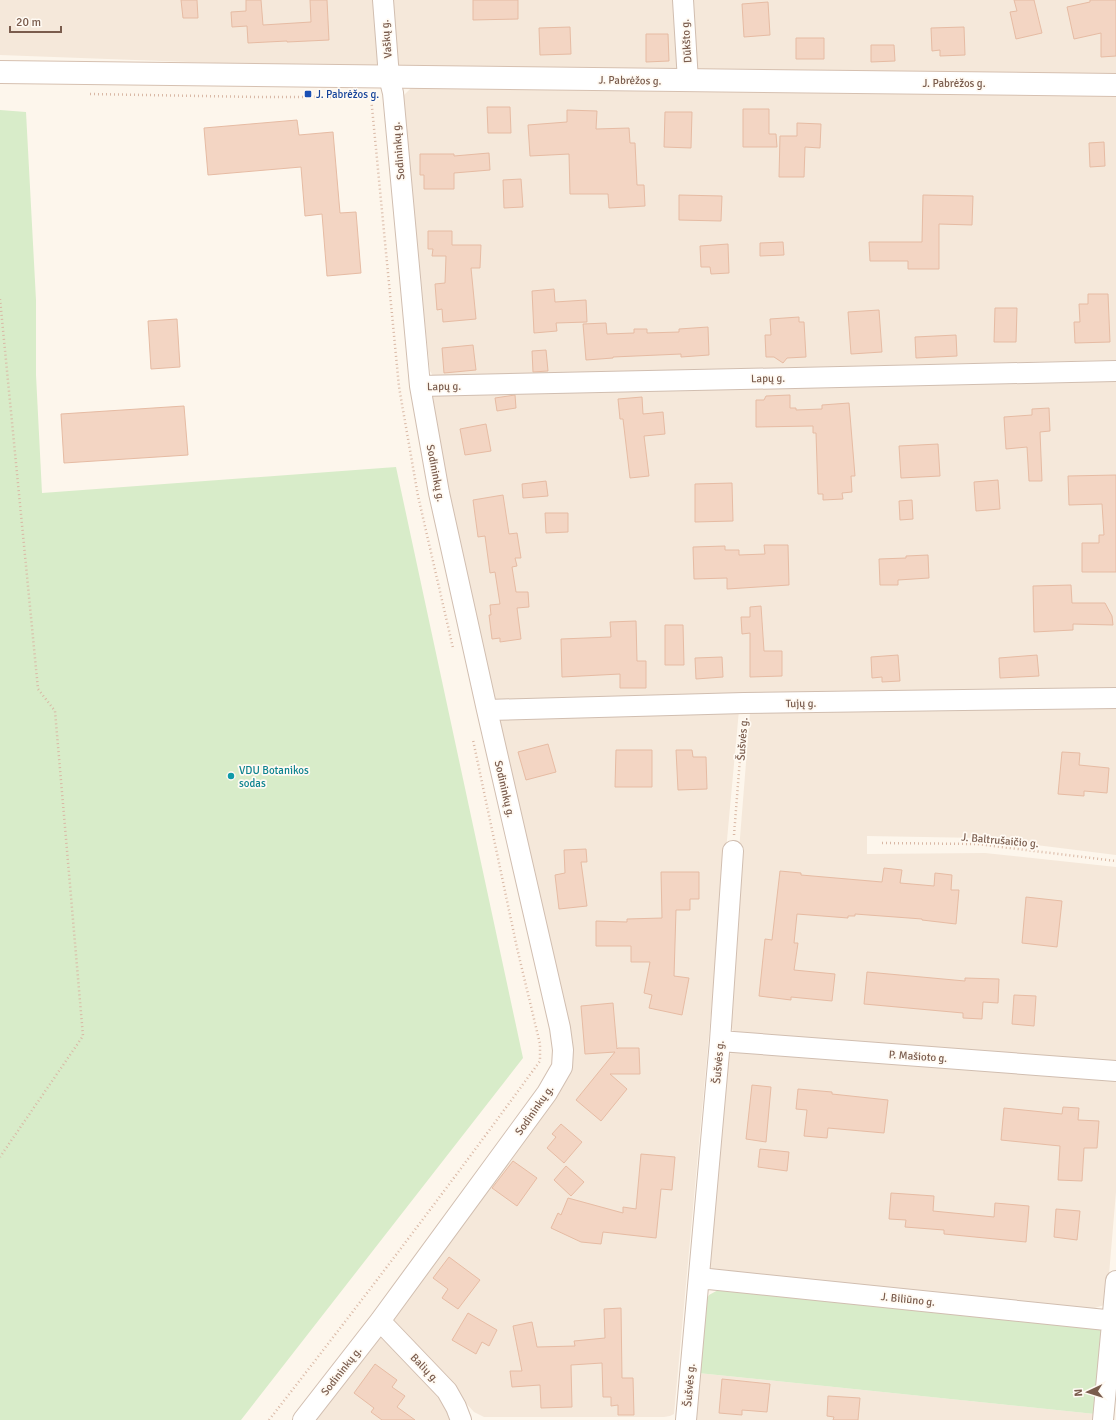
<svg xmlns="http://www.w3.org/2000/svg" width="1116" height="1420" font-family="Signika,sans-serif">
  <style>
    .residential { fill: #f5e8da }
    .green { fill: #d8ecc9 }
    .building { fill: #f3d5c3; stroke: #e6bba3 }
    .lines { fill: none; stroke-linecap: round; stroke-linejoin: round }
    .street-casing { stroke: #d1beb0; stroke-width: 22 }
    .secondary-casing { stroke: #d6c0b0; stroke-width: 24 }
    .path { stroke: #d9b8a5; stroke-width: 2.5; stroke-dasharray: 1 3; stroke-linecap: butt }
    .street { stroke: #fff; stroke-width: 20 }
    .secondary { stroke: #fff; stroke-width: 22 }
    .transit-dot { fill: #1a4fb4; stroke: #fffaf3; stroke-width: 1.5 }
    .culture-dot { fill: #0f9aa8; stroke: #fffaf3; stroke-width: 1.5 }
    .labels { text-anchor: middle; stroke-width: 3.5; stroke-linejoin: round; paint-order: stroke }
    .street-label { font-size: 11px; fill: #7a5c4d; stroke: #fffaf3 }
    .transit-label { font-size: 11px; fill: #164399; stroke: #fffaf3; text-anchor: start }
    .culture-label { font-size: 11px; fill: #0d838f; stroke: #fffaf3; text-anchor: start }
  </style>
  <rect width="100%" height="100%" fill="#fdf6ec"/>
  <path class="residential" d="M0 0H1116V78L409 70 0 55Z
    M413 86 1116 92V360L671 370 442 380 433 376 430 371 402 106 404 95Z
    M1116 380V693L498 700 492 697 444 481 431 393Z
    M1116 705V855L981 838 867 836V854L985 853 1116 867V1062L742 1033 733 1031 729 1022 727 1000 750 713 754 710Z
    M739 710 674 1414 670 1416 664 1417H484L474 1412 392 1322 572 1065 573 1057V1050L498 722 501 717Z
    M737 1050 1116 1078V1192L1107 1298 1104 1305 1092 1309 710 1269 708 1262 727 1058 730 1054Z
    M382 1337 441 1390 451 1420H312L376 1339Z
    M698 1373 1095 1414V1420H693Z"/>
  <path class="green" d="M0 110 26 112 36 300V375L42 493 396 467 523 1058 241 1420H0Z
    M720 1289 1103 1329 1095 1414 698 1373 703 1305 709 1295Z"/>
  <path class="building" d="M181 0H197L198 18H183Z
    M246 0H261L263 25 311 22 310 0H327L329 40 287 42V41L248 43 247 26 232 27 231 12 246 11Z
    M473 0H518V19L473 20Z
    M1014 0H1034L1042 33 1016 39 1010 12 1017 11Z
    M1090 0H1116V56L1101 57V33L1074 39 1067 7 1090 2Z
    M768 2 770 35 744 37 742 4Z
    M570 27 571 54 540 55 539 28Z
    M964 27 965 55 940 56V50L932 51 931 28Z
    M646 34H668L669 61 646 62Z
    M796 38H824V59H796Z
    M871 45H894L895 61 871 62Z
    M487 107H510L511 133H488Z
    M743 109H769V134H776L777 147H743Z
    M567 110 597 111 596 129 629 128 630 143H635L637 185H644L645 206 609 208 608 194H570L569 154 530 156 528 125 567 122Z
    M665 112H692L691 148 664 147Z
    M297 120 299 135 333 132 340 213 356 212 361 273 327 276 322 214 305 216 301 167 208 175 204 128Z
    M797 123 821 124 820 148 805 147 804 177H779L780 136H797Z
    M1104 142 1105 166 1090 167 1089 143Z
    M489 153 490 170 454 173V189H424V175H420V154H454V156Z
    M521 179 523 207 504 208 503 180Z
    M679 195 722 196 721 221 679 220Z
    M923 195 973 196 972 225 939 224V269H908V261H870L869 242H922Z
    M428 231H452V245H481L480 268H471L476 319 443 322 442 309 437 310 435 284 445 283 446 256H432L433 249H428Z
    M783 242 784 255 760 256V243Z
    M728 244 729 273 711 274 710 267H701L700 246Z
    M554 289 555 302 586 300 587 322 556 323 557 331 534 333 532 291Z
    M1088 294H1108L1110 342 1075 343 1074 322H1080L1079 304H1088Z
    M995 308H1017L1016 342H994Z
    M879 310 882 352 851 354 848 312Z
    M799 317V322H804L806 357 787 358 783 363 774 357H766L765 335H771L770 319Z
    M177 319 180 367 151 369 148 321Z
    M606 323 607 334 634 333V329H647V333L679 332V329L708 327 709 355 681 357V354L613 357V358L586 360 583 324Z
    M956 335 957 356 916 358 915 337Z
    M473 345 476 370 444 373 442 348Z
    M546 350 548 371 533 372 532 351Z
    M515 395 516 408 497 411 495 398Z
    M790 395V408H796V410L822 409V405L849 403 855 476H851L852 492 842 493 843 499 823 500V494H818L816 433H813V426L756 427V400H764L766 396Z
    M642 397 643 414 663 412 665 434 644 436 649 476 630 478 623 419H620L618 399Z
    M184 406 188 455 64 463 61 414Z
    M1049 408 1050 431 1040 432 1042 481H1029L1027 447 1006 449 1004 417 1032 415V409Z
    M486 424 491 451 465 455 460 429Z
    M938 444 940 476 901 478 899 446Z
    M1116 475V572H1082V543H1099V535H1104L1102 504 1069 505 1068 476Z
    M998 480 1000 509 976 511 974 482Z
    M546 481 548 496 523 498 522 484Z
    M732 483 733 521 695 522V484Z
    M503 495 509 534 517 533 521 558H515L517 566 512 567 516 592H528L529 607 517 608 521 639 500 642V638L492 639 489 615H491L490 605 500 604 495 572 490 573 485 536 478 537 473 500Z
    M912 500 913 519 900 520 899 501Z
    M545 513H568V532L546 533Z
    M764 545H788L789 585 727 589V578L694 579 693 547 725 546V550H739V555L765 554Z
    M928 555 929 578 898 580V585H880L879 559 906 558V556Z
    M1071 585 1072 603H1105L1112 616 1113 625 1073 624V630L1034 632 1033 586Z
    M761 606 764 651H782V676L750 677V633L742 634 741 617H750V607Z
    M636 621 637 661H646V688H620V674L562 677 561 639 611 637 610 622Z
    M665 625H683L684 665H665Z
    M898 655 900 681 882 682V677L872 678 871 657Z
    M1037 655 1039 676 1000 678 999 658Z
    M722 657 723 677 696 679 695 658Z
    M548 744 556 772 526 780 518 752Z
    M616 750H652V787H615Z
    M676 750H692L693 757H706L707 789 678 790Z
    M1062 752 1080 753 1079 765 1109 768 1107 793 1084 791V796L1058 794Z
    M586 849 587 862H581L587 906 559 909 555 875 565 873 564 850Z
    M884 868 902 870 900 883 934 886 935 873 952 875 951 890H959L956 924 922 920V919L855 914V916H848V918L797 914 794 943H798L794 970 835 974 832 1001 791 997V1000L759 996 765 939 772 940 780 871 801 873V875L882 882Z
    M661 872H699V899H690V910H676L674 976 689 978 682 1015 649 1008 652 995 644 993 650 962H631V946H596V921L627 922V919L662 918Z
    M1026 897 1062 901 1057 947 1022 943Z
    M867 972 965 981V978L999 979 998 1003 983 1002 982 1019 963 1018V1013L864 1004Z
    M1014 995 1036 996 1034 1026 1012 1024Z
    M613 1003 617 1049 618 1048H639L640 1074H610L627 1089 601 1121 576 1100 615 1052 585 1054 581 1006Z
    M752 1085 771 1087 766 1142 746 1139Z
    M798 1089 832 1092V1094L888 1100 884 1133 828 1128 827 1138 804 1136 807 1110 796 1109Z
    M1063 1107 1079 1108 1078 1120 1099 1121 1097 1148H1084L1082 1181 1058 1180 1060 1146 1001 1140 1004 1108 1062 1114Z
    M561 1124 582 1142 564 1163 547 1148 556 1137 552 1134Z
    M760 1149 789 1152 787 1171 758 1167Z
    M641 1154 675 1157 672 1190 661 1189 656 1238 603 1232 601 1244 581 1242 551 1228 558 1213 561 1215 568 1198 623 1213V1207L636 1209Z
    M513 1161 537 1178 517 1206 492 1188Z
    M566 1166 584 1182 571 1196 554 1180Z
    M891 1193 934 1196 933 1211 994 1217 995 1203 1029 1206 1026 1242 944 1234V1230L905 1227 906 1220 889 1219Z
    M1056 1209 1080 1211 1077 1240 1054 1237Z
    M449 1257 480 1280 458 1309 442 1298 448 1289 433 1278Z
    M621 1308 622 1378H633L634 1415H618V1405L611 1406V1397H603L602 1363 571 1365 572 1407 541 1408 540 1385 512 1387 510 1371H522L513 1326 532 1322 537 1347 575 1346 574 1341 605 1338 604 1309Z
    M468 1313 497 1330 489 1346 482 1342 476 1354 452 1340Z
    M375 1364 397 1380 392 1387 405 1396 397 1407 415 1420H382L371 1412 374 1408 354 1393Z
    M722 1379 770 1384 767 1412 742 1410V1415L719 1413Z
    M828 1396 860 1398 858 1420H833L834 1417 827 1416Z"/>
  <g class="lines">
    <defs>
      <path id="street" d="M683 0 688 81
        M420 386 1116 371
        M487 710 744 703 1116 698
        M720 1041 1116 1071
        M699 1278 1116 1321
        M380 1321 447 1391 456 1407 461 1420
        M303 1420 380 1321 547 1093 562 1067 563 1050 560 1028 487 710 439 493 420 386 393 93 389 77 383 0
        M686 1420 720 1041 733 851
        M1103 1420 1116 1281"/>
      <path id="secondary" d="M0 72 1116 85"/>
    </defs>
    <use href="#street" class="street-casing"/>
    <use href="#secondary" class="secondary-casing"/>
    <path class="path" d="M90 94 257 97H369
      M371 97 399 387 418 496 453 648
      M0 299 38 689 55 711 83 1036 0 1157
      M734 835 743 720
      M882 843 977 844 1116 861
      M269 1420C361 1302 452 1182 540 1061V1044L517 948 473 740"/>
    <use href="#street" class="street"/>
    <use href="#secondary" class="secondary"/>
  </g>
  <rect class="transit-dot" x="304" y="90" width="8" height="8" rx="2"/>
  <circle class="culture-dot" cx="231" cy="776" r="4"/>
  <g class="labels">
    <g class="street-label">
      <text transform="translate(386 39) rotate(-95)" y="4">Vaškų g.</text>
      <text transform="translate(686 41) rotate(-94)" y="4">Dūkšto g.</text>
      <text transform="translate(630 80) rotate(1)" y="4">J. Pabrėžos g.</text>
      <text x="954" y="87">J. Pabrėžos g.</text>
      <text transform="translate(398 151) rotate(-95)" y="4">Sodininkų g.</text>
      <text transform="translate(768 378) rotate(-1)" y="4">Lapų g.</text>
      <text transform="translate(444 386) rotate(-1)" y="4">Lapų g.</text>
      <text transform="translate(436 473) rotate(79)" y="4">Sodininkų g.</text>
      <text transform="translate(801 703) rotate(-1)" y="4">Tujų g.</text>
      <text transform="translate(742 739) rotate(-86)" y="4">Šušvės g.</text>
      <text transform="translate(505 789) rotate(77)" y="4">Sodininkų g.</text>
      <text transform="translate(1000 840) rotate(5)" y="4">J. Baltrušaičio g.</text>
      <text transform="translate(918 1056) rotate(4)" y="4">P. Mašioto g.</text>
      <text transform="translate(718 1062) rotate(-85)" y="4">Šušvės g.</text>
      <text transform="translate(534 1110) rotate(-55)" y="4">Sodininkų g.</text>
      <text transform="translate(908 1299) rotate(6)" y="4">J. Biliūno g.</text>
      <text transform="translate(425 1368) rotate(46)" y="4">Balių g.</text>
      <text transform="translate(341 1371) rotate(-52)" y="4">Sodininkų g.</text>
      <text transform="translate(689 1385) rotate(-85)" y="4">Šušvės g.</text>
    </g>
    <g class="transit-label">
      <text x="316" y="98">J. Pabrėžos g.</text>
    </g>
    <g class="culture-label">
      <text x="239" y="774">VDU Botanikos<tspan x="239" dy="13">sodas</tspan></text>
    </g>
  </g>
  <g transform="translate(1088 1392) rotate(266)" stroke="#fffaf3" stroke-width="3" paint-order="stroke">
  <path d="M0-3L7 15L0 10L-7 15Z" fill="#7a5c4d"/>
  <text y="-6" font-size="11" font-weight="bold" text-anchor="middle" fill="#7a5c4d">N</text>
  </g>
  <path d="M10 26v6h51v-6" fill="none" stroke="#7a5c4d" stroke-width="2"/>
  <text x="16" y="26" font-size="12" fill="#7a5c4d" stroke="#fffaf3" stroke-width="3" paint-order="stroke">20 m</text>
</svg>
